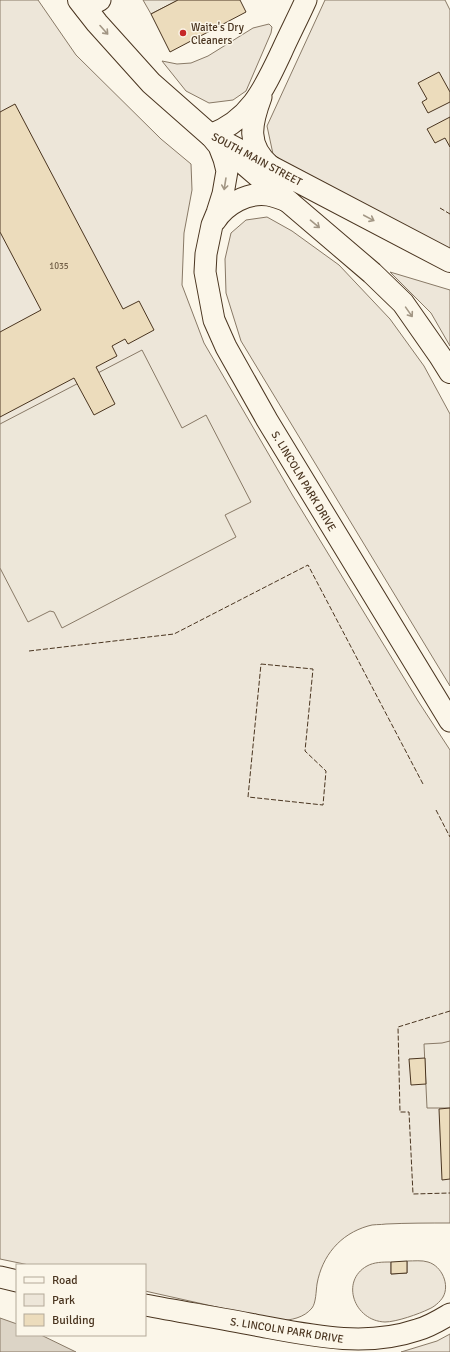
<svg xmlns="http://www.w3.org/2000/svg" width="450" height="1352" font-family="Signika,sans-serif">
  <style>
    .green { fill: #ede6d9; stroke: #887966 }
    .parking { fill: #ede7d9; stroke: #887966 }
    .water { fill: #dcd4c6; stroke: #887966 }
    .building { fill: #ecdcbc; stroke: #4a3520 }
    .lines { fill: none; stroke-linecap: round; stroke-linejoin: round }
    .street-casing { stroke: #4a3520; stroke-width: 23 }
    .primary-casing { stroke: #4a3520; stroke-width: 24 }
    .street { stroke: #fbf6e9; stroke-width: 21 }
    .primary { stroke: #fbf6e9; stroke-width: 22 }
    .fence { stroke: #4a3520; stroke-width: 1; stroke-dasharray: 5 2; stroke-linecap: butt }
    .oneway { stroke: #a29684 }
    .poi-dot { fill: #c62828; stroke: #fbf6e9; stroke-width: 1.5 }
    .labels { text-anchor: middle; stroke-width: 3; stroke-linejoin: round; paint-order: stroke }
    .number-label { font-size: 9px; fill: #725f47 }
    .poi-label { font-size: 11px; fill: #4a3520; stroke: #fbf6e9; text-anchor: start }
    .street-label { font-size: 11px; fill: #4a3520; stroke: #fbf6e9 }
  </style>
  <rect width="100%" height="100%" fill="#fbf6e9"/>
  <path class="green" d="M0 0H38L76 55 161 139 191 164 192 190 184 233 182 285 204 343 293 496 418 701 450 750V1223C429 1223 407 1223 386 1224 380 1225 373 1224 368 1226 340 1234 322 1256 317 1284 316 1291 316 1303 312 1308 304 1318 291 1320 279 1321L145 1291V1265H29L0 1259Z
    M325 0H445L450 10V251L307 179 273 154 267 126Z
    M269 24 272 27 271 33 246 91 233 100 209 103 186 91 162 61 177 64 191 63 208 56 253 28Z
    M267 217 292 231 339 265 390 319 424 366 450 414V686L241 341 226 293 225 259 231 233 246 220Z
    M390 272 450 290V346L431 313Z
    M407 1261C414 1261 422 1260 428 1262 442 1266 450 1285 443 1297 440 1302 434 1307 429 1309 419 1314 396 1322 385 1322 354 1321 340 1281 367 1266 374 1262 383 1262 391 1262V1274L407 1273Z
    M450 1334V1352H401L437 1341Z"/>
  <path class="parking" d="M143 0H178L151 14Z
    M142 350 182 428 206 415 251 502 225 515 236 537 62 628 54 612 50 611 28 622 0 568V424Z
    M450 1041V1108H427L424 1044 442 1043Z"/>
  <path class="water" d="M0 1318 17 1324V1335H41L76 1352H0Z"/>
  <path class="building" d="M178 0H240L246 12 170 52 151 14Z
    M439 72 450 92V102L428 113 422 102 427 99 418 83Z
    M15 104 123 309 139 301 154 330 128 344 125 339 112 346 117 356 96 367 115 404 94 415 74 378 0 417V332L41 310 0 232V112Z
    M450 117V147L445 138 435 143 427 129Z
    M425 1058 426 1084 411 1085 409 1059Z
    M450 1108V1179L442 1180 439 1109Z
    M407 1261V1273L391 1274V1262Z"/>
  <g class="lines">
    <defs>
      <path id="street" d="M306 0C298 18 289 35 281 53 264 89 250 120 210 135L219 146 224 159 227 171 223 194 217 213 212 225 206 254 205 272 214 320 226 347 267 420 450 721
        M85 8 100 0
        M261 97C251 124 246 145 270 166
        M215 221C226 204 248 192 268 195 275 196 282 199 289 202
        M0 1277 17 1281
        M145 1305C182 1312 219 1318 255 1325 309 1335 364 1348 417 1330 429 1327 440 1320 450 1314"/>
      <path id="primary" d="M79 0 97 23 151 83 210 135 450 261
        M242 162 372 273 403 303 440 356 450 372"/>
    </defs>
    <use href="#street" class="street-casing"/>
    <use href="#primary" class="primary-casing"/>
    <use href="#street" class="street"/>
    <use href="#primary" class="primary"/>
    <path class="fence" d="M440 208 450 214
      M29 651 174 634 308 565 423 784
      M261 664 313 669 305 751 326 771 323 805 248 797Z
      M436 810 450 837
      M450 1011 398 1027 400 1112H409L413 1194 450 1193"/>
  </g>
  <defs><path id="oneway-shaft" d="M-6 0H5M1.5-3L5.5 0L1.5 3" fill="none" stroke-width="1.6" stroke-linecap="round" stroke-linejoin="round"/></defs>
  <g class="oneway">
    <use href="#oneway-shaft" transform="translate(104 30) rotate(48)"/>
    <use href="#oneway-shaft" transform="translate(225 184) rotate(99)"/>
    <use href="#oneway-shaft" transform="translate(369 218) rotate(28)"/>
    <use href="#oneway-shaft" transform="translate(315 224) rotate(40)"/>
    <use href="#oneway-shaft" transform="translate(409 312) rotate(55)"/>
  </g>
  <circle class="poi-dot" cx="183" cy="33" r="4"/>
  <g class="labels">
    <g class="number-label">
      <text x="59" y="269">1035</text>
    </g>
    <g class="poi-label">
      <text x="191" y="31">Waite's Dry<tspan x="191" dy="13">Cleaners</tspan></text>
    </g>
    <g class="street-label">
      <text transform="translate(257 159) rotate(28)" y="4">SOUTH MAIN STREET</text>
      <text transform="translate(304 481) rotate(59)" y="4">S. LINCOLN PARK DRIVE</text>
      <text transform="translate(287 1330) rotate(9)" y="4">S. LINCOLN PARK DRIVE</text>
    </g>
  </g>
  <rect x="16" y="1264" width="130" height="72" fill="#fbf6e9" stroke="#b4a999"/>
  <rect x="24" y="1277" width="20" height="6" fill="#fbf6e9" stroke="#b4a999"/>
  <text x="52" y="1284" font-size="12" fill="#4a3520">Road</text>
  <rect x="24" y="1294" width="20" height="12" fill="#ede6d9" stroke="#b4a999"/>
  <text x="52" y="1304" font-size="12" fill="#4a3520">Park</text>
  <rect x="24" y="1314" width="20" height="12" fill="#ecdcbc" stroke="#b4a999"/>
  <text x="52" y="1324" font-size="12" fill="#4a3520">Building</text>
</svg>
